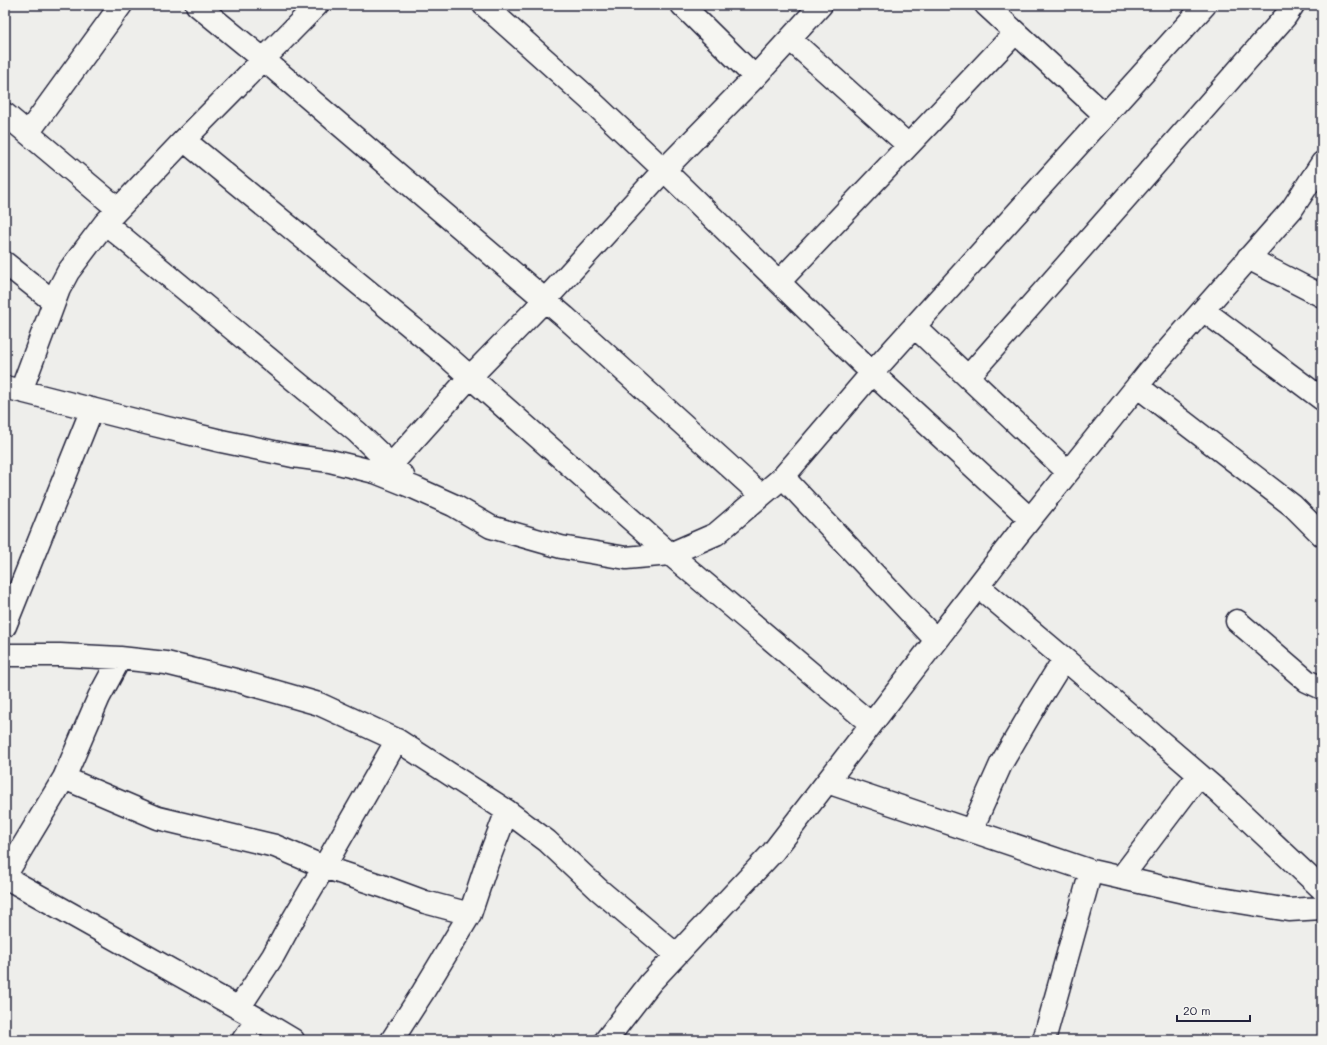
<svg xmlns="http://www.w3.org/2000/svg" width="1327" height="1045" font-family="Mali,sans-serif">
  <style>
    .lines { fill: none; stroke-linecap: round; stroke-linejoin: round }
    .minor-casing { stroke: #22223b; stroke-width: 25 }
    .minor { stroke: #f6f6f2; stroke-width: 22 }
  </style>
  <rect width="100%" height="100%" fill="#eeeeeb"/>
  <filter id="ink" filterUnits="userSpaceOnUse"><feTurbulence type="fractalNoise" baseFrequency=".025" numOctaves="2"/><feDisplacementMap in="SourceGraphic" scale="8" xChannelSelector="R" yChannelSelector="G"/><feConvolveMatrix kernelMatrix="1 2 1 2 8 2 1 2 1" color-interpolation-filters="sRGB"/></filter>
  <g filter="url(#ink)">
    <g class="lines">
      <defs>
        <path id="minor" d="M197 5 263 59 565 317 761 495
          M484 5 589 99 664 170 872 373 1030 519
          M682 5 755 77
          M986 5 1105 115
          M790 39 908 145
          M5 114 118 209
          M28 133 121 5
          M184 140 442 352 670 554 871 724
          M105 223 357 432 403 476
          M1248 258 1322 296
          M5 263 54 302
          M779 282 1015 33
          M1203 310 1322 399
          M914 326 1068 472
          M968 377 1285 17 1293 5
          M1137 386 1293 506 1322 535
          M5 387 146 423 221 441 293 456 330 461 375 472 415 488 453 505 491 527 561 547 626 558 670 554 716 534 783 477 872 373 1205 5
          M21 391 59 289 68 272 105 223 184 140 317 5
          M391 465 470 377 545 300 664 170 755 77 821 5
          M783 477 936 640
          M978 586 1088 679 1218 791 1322 889
          M1237 621 1307 681 1322 688
          M5 626 92 409
          M5 655H60L120 658 166 663 235 680 319 704 397 740 507 811 547 841 598 889 675 954
          M64 778 158 818 275 846 324 867 382 886 425 902 470 914
          M827 782 1091 871 1197 895 1289 910 1322 908
          M971 831 1001 764 1036 704 1064 659
          M5 876 64 778 99 697 120 658
          M5 877 258 1019 293 1040
          M1121 878 1199 775
          M239 1008 273 956 291 923 324 867 397 740
          M243 1040 258 1019
          M392 1040 423 992 470 914 486 866 507 811
          M606 1040 651 982 773 852 1015 538 1151 369 1292 209 1322 163
          M1044 1040 1091 871"/>
      </defs>
      <use href="#minor" class="minor-casing"/>
      <use href="#minor" class="minor"/>
    </g>
  </g>
  <rect width="1327" height="1045" fill="none" stroke="#f6f6f2" stroke-width="20"/>
  <rect x="10" y="10" width="1307" height="1025" fill="none" stroke="#22223b" stroke-width="1.5" filter="url(#ink)"/>
  <path d="M1177 1015v6h73v-6" fill="none" stroke="#22223b" stroke-width="2"/>
  <text x="1183" y="1015" font-size="12" fill="#22223b" stroke="#f6f6f2" stroke-width="3" paint-order="stroke">20 m</text>
</svg>
